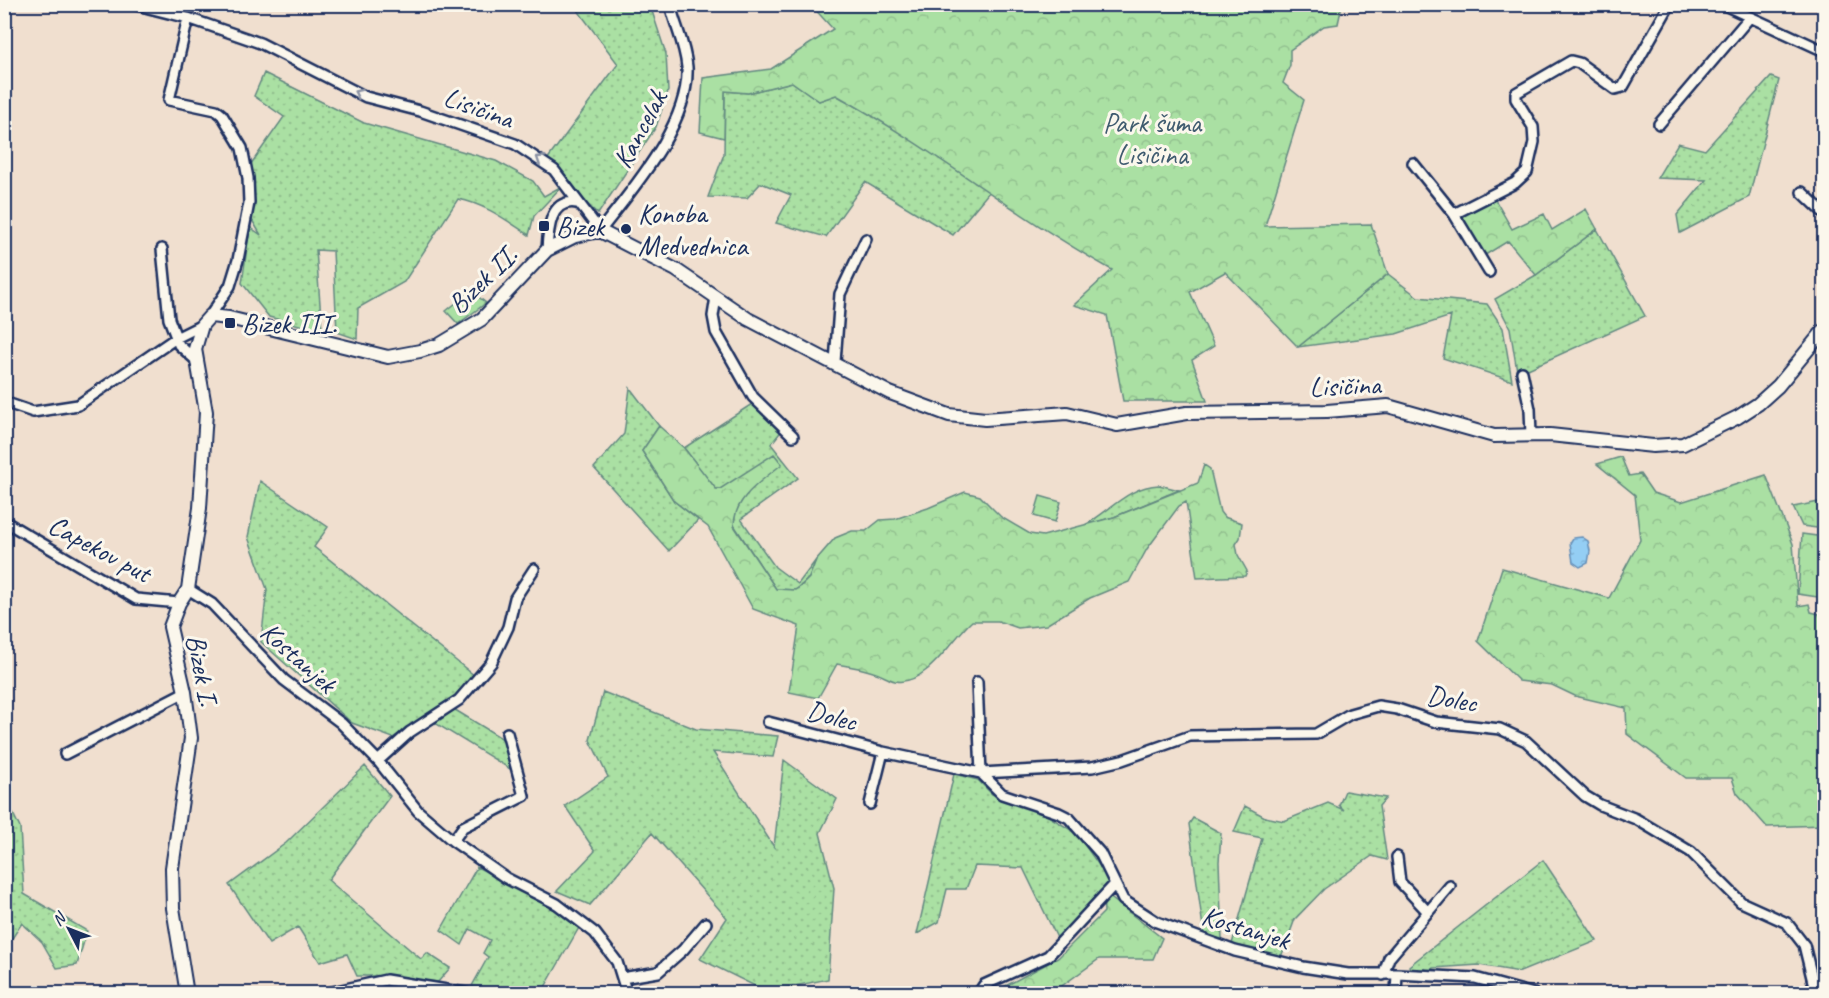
<svg xmlns="http://www.w3.org/2000/svg" width="1829" height="998" font-family="Caveat,sans-serif">
  <style>
    .grass { fill: url(#grass-dots); stroke: #628880; stroke-width: 1.5 }
    .forest { fill: url(#forest-crowns); stroke: #628880; stroke-width: 1.5 }
    .pitch { fill: #aae0a3; stroke: #628880; stroke-width: 1.5 }
    .water { fill: url(#water-ripples); stroke: #648eb8; stroke-width: 1.5 }
    .lines { fill: none; stroke-linecap: round; stroke-linejoin: round }
    .street-casing { stroke: #1b2f5e; stroke-width: 14 }
    .secondary-casing { stroke: #1b2f5e; stroke-width: 16 }
    .street { stroke: #fbf7ec; stroke-width: 9 }
    .secondary { stroke: #fbf7ec; stroke-width: 12 }
    .oneway { stroke: #8b93a5 }
    .poi-dot { fill: #1b2f5e; stroke: #fbf7ec; stroke-width: 2 }
    .labels { text-anchor: middle; stroke-width: 6; stroke-linejoin: round; paint-order: stroke }
    .street-label { font-size: 28px; fill: #1b2f5e; stroke: #fbf7ec }
    .park-label { font-size: 28px; fill: #3f5b6f; stroke: #fbf7ec }
    .poi-label { font-size: 28px; fill: #1b2f5e; stroke: #fbf7ec; text-anchor: start }
  </style>
  <defs>
    <pattern id="grass-dots" width="8" height="8" patternUnits="userSpaceOnUse" patternTransform="scale(1.5)"><rect width="8" height="8" fill="#aae0a3"/><path d="M2 2h.1M6 6h.1" fill="none" stroke="#92c08f" stroke-width="1.8" stroke-linecap="round"/></pattern>
    <pattern id="forest-crowns" width="20" height="18" patternUnits="userSpaceOnUse" patternTransform="scale(1.5)"><rect width="20" height="18" fill="#aae0a3"/><path d="M2 6a3 3 0 1 1 6 0M12 15a3 3 0 1 1 6 0" fill="none" stroke="#92c08f"/></pattern>
    <pattern id="water-ripples" width="26" height="14" patternUnits="userSpaceOnUse" patternTransform="scale(1.5)"><rect width="26" height="14" fill="#94cef4"/><path d="M2 4q2-2 4 0t4 0M15 11q2-2 4 0t4 0" fill="none" stroke="#7fb1d4"/></pattern>
  </defs>
  <rect width="100%" height="100%" fill="#f0dfcf"/>
  <filter id="ink" filterUnits="userSpaceOnUse"><feTurbulence type="fractalNoise" baseFrequency=".0167" numOctaves="2"/><feDisplacementMap in="SourceGraphic" scale="12" xChannelSelector="R" yChannelSelector="G"/><feConvolveMatrix kernelMatrix="1 2 1 2 8 2 1 2 1" color-interpolation-filters="sRGB"/></filter>
  <g filter="url(#ink)">
    <path class="grass" d="M574 5H650L666 54 668 91 656 127 598 214 544 164 618 64Z
      M264 73 364 123 496 161 533 181 544 196 562 186 534 216 529 235C506 220 485 204 458 199L404 282 358 308 357 339 337 332 333 251 316 250 322 331 269 317 242 283 250 227 261 235 246 210V171L284 117 254 96Z
      M1771 77 1779 80 1749 197 1680 233 1677 215 1706 180 1657 178 1678 143 1705 150Z
      M792 82 819 101 836 95 895 128 990 191 953 235 865 182 826 237 776 223 791 195 761 183 747 198 708 197 724 154 725 91 748 93Z
      M1597 229 1645 316 1528 369 1517 371 1510 328 1495 299 1536 275Z
      M1388 274 1418 297 1487 304 1503 328 1512 381 1443 358 1451 316 1396 334 1298 347Z
      M630 388 659 426 642 451 674 501 698 520 669 551 594 468 624 434Z
      M752 404 783 429 771 444 798 478 741 519 775 567 798 584 816 560 809 578 796 590 776 589 734 525C734 509 741 500 752 488L715 489 684 448Z
      M260 481 328 527 314 547 475 676 453 699 393 738 352 723 261 642 267 589 248 537Z
      M1159 485 1179 490 1114 517 1085 525C1110 511 1129 486 1159 485Z
      M603 692 696 729 778 736 773 757 713 752 774 847 784 760 837 799 820 833 834 888 828 979 767 992 700 959 727 918 652 833 590 905 557 891 595 851 565 806 608 777 590 740Z
      M452 708 503 739 515 772 435 723Z
      M365 766 390 796 328 880 421 959 427 953 450 968 438 982 386 976H357L347 954 320 962 298 927 269 944 229 885 286 843Z
      M954 774 978 780 992 794 1045 814 1076 833 1111 882 1059 942 1023 868 975 866 966 889H947L939 922 917 934Z
      M1345 791 1386 798 1379 806 1387 860 1372 856 1324 889 1295 919 1281 957 1232 944 1262 838 1234 832 1245 806 1265 817 1284 821 1328 803 1344 810 1339 805Z
      M4 795 20 828 24 894 87 931 77 965 57 968 42 942 22 923 7 946 10 994 4 993Z
      M1193 818 1221 833 1219 862 1222 939 1204 935 1189 824Z
      M1543 860 1597 941 1520 972 1479 965 1433 968 1430 971 1411 970 1409 966Z
      M477 867 554 907 580 926 541 994 510 993 472 986 488 957 483 953 490 940 470 929 462 945 441 930Z"/>
    <path class="forest" d="M811 5H1342L1338 24 1324 26 1290 50V65L1283 83 1304 100 1265 226 1371 224 1388 274 1298 347 1225 272 1190 292 1214 346 1192 360 1207 401H1123L1107 315 1074 305 1112 270C1017 217 932 148 836 95L819 101 792 82 748 93 725 91 724 138 700 132 703 78 771 69 833 29Z
      M1493 196 1512 229 1544 214 1552 230 1586 209 1597 229 1536 275 1508 241 1482 257 1455 220Z
      M471 291 486 303 458 324 446 311Z
      M659 426 684 448 716 489H720L774 454 782 464C762 481 734 497 734 526L776 589 795 590 800 587 809 578 816 560 835 538 852 531H866L880 520 895 519 928 508 965 492 980 496 1001 517 1030 534 1043 536 1114 517 1198 483 1204 465 1210 469 1220 512 1224 517 1242 523 1240 538 1236 544 1238 555 1247 571 1245 576 1197 578 1186 502 1179 506 1147 549 1129 582 1090 598 1046 625 1018 628 998 621H972C951 640 925 687 895 681 887 679 881 674 873 672 862 668 849 666 837 664L818 698 789 692 799 626 753 609 708 527 674 501 642 451Z
      M1621 457 1629 476 1640 474 1653 493 1681 502 1766 475 1793 544 1798 606 1809 604 1811 612 1824 615V825L1767 827 1737 793 1732 778H1686L1627 734 1626 708 1575 696 1552 685 1519 681 1478 641 1502 568 1609 598 1640 540 1635 495 1597 464Z
      M1824 501V529L1802 526 1793 507Z
      M1802 534 1824 537V598L1798 594Z
      M1103 892 1162 938 1153 959H1099L1052 993H1001L1000 989 1058 958 1104 912Z"/>
    <path class="pitch" d="M1040 496 1061 502 1055 522 1034 516Z"/>
    <path class="water" d="M1582 537 1588 541 1590 551 1588 563 1580 567 1573 562 1570 543 1573 538Z"/>
    <g class="lines">
      <defs>
        <path id="street" d="M133 4 188 18 169 100 216 110 222 115 242 148 248 178 249 203 238 260 230 286 210 316
          M1722 4 1824 51
          M188 18 260 43 366 97 420 111 515 144 554 170 600 231C633 188 690 124 687 67 685 44 675 26 670 4
          M1659 124 1749 18
          M1413 163 1454 214 1489 272
          M1802 192 1824 213
          M1454 214 1515 183 1527 172 1534 142 1533 127 1516 99V93L1571 61 1579 63 1615 89 1623 87 1670 4
          M162 249 169 319 179 345 197 361
          M547 250C548 230 550 198 577 203
          M716 297 713 316 716 332 753 397 793 436
          M835 362 840 294 866 239
          M1522 372 1530 409 1531 435
          M4 402 33 412 78 405 176 338 202 325
          M4 521 136 599 179 603
          M188 589 212 604 284 680 341 723 378 761 418 811 453 841 506 878 557 904 595 933 617 962 627 994
          M977 682 981 773 1002 794 1059 813 1069 818 1100 853 1123 900 1157 922 1235 951 1303 967 1348 974H1397L1475 978 1534 994
          M768 722 883 752 981 773 1092 767 1122 760 1190 736 1316 734 1350 714 1378 706 1397 709 1436 722 1500 729 1526 741 1585 796 1600 805 1636 819 1691 852 1741 902 1787 923 1804 945 1816 994
          M65 754 185 692
          M378 761 410 732 459 700 491 663 508 627 515 598 534 569
          M870 804 883 752
          M453 841 463 827 524 796 507 733
          M1397 857 1400 882 1428 912
          M1383 975 1389 958 1450 886
          M622 978 658 972 683 950 706 923
          M323 994 386 980 471 994
          M978 994 984 985 1048 956 1115 884
          M1396 994 1397 974"/>
        <path id="secondary" d="M187 994 173 908 172 868 191 738 185 692 170 627 179 603 188 589 200 508 206 412 195 349 202 325 210 316 229 318 388 357 420 351 439 345 482 319 547 250 575 236 600 231 676 270 748 319 890 393 949 415 985 419 1067 413 1117 425 1187 413 1327 411 1388 406 1494 436 1550 435 1653 446 1683 444 1738 417 1758 404 1778 386 1824 330"/>
      </defs>
      <use href="#street" class="street-casing"/>
      <use href="#secondary" class="secondary-casing"/>
      <use href="#street" class="street"/>
      <use href="#secondary" class="secondary"/>
    </g>
    <defs><path id="oneway-chevron" d="M-2-3.5L2.5 0L-2 3.5" fill="none" stroke-width="1.6" stroke-linecap="round" stroke-linejoin="round" transform="scale(1.5)"/></defs>
    <g class="oneway">
      <use href="#oneway-chevron" transform="translate(358 93) rotate(-155)"/>
      <use href="#oneway-chevron" transform="translate(540 159) rotate(-147)"/>
    </g>
  </g>
  <g class="poi-dot">
    <rect x="538" y="220" width="12" height="12" rx="3"/>
    <circle cx="626" cy="229" r="6"/>
    <rect x="224" y="317" width="12" height="12" rx="3"/>
  </g>
  <g class="labels">
    <g class="street-label">
      <text transform="translate(479 107) rotate(20)" y="10">Lisičina</text>
      <text transform="translate(639 129) rotate(-62)" y="10">Kancelak</text>
      <text transform="translate(482 279) rotate(-44)" y="10">Bizek II.</text>
      <text transform="translate(1345 385) rotate(-2)" y="10">Lisičina</text>
      <text transform="translate(100 548) rotate(28)" y="10">Capekov put</text>
      <text transform="translate(299 657) rotate(42)" y="10">Kostanjek</text>
      <text transform="translate(203 670) rotate(79)" y="10">Bizek I.</text>
      <text transform="translate(1452 698) rotate(10)" y="10">Dolec</text>
      <text transform="translate(832 715) rotate(15)" y="10">Dolec</text>
      <text transform="translate(1246 927) rotate(17)" y="10">Kostanjek</text>
    </g>
    <g class="park-label">
      <text x="1152" y="132">Park šuma<tspan x="1152" dy="32">Lisičina</tspan></text>
    </g>
    <g class="poi-label">
      <text x="638" y="223">Konoba<tspan x="638" dy="32">Medvednica</tspan></text>
      <text x="556" y="236">Bizek</text>
      <text x="242" y="333">Bizek III.</text>
    </g>
  </g>
  <rect width="1829" height="998" fill="none" stroke="#fbf7ec" stroke-width="24"/>
  <rect x="12" y="12" width="1805" height="974" fill="none" stroke="#1b2f5e" stroke-width="2" filter="url(#ink)"/>
  <g transform="translate(69 929) rotate(312)" stroke="#fbf7ec" stroke-width="4.5" paint-order="stroke">
  <path d="M0-4.5L10 22L0 15L-10 22Z" fill="#1b2f5e"/>
  <text y="-9" font-size="16" font-weight="bold" text-anchor="middle" fill="#1b2f5e">N</text>
  </g>
</svg>
